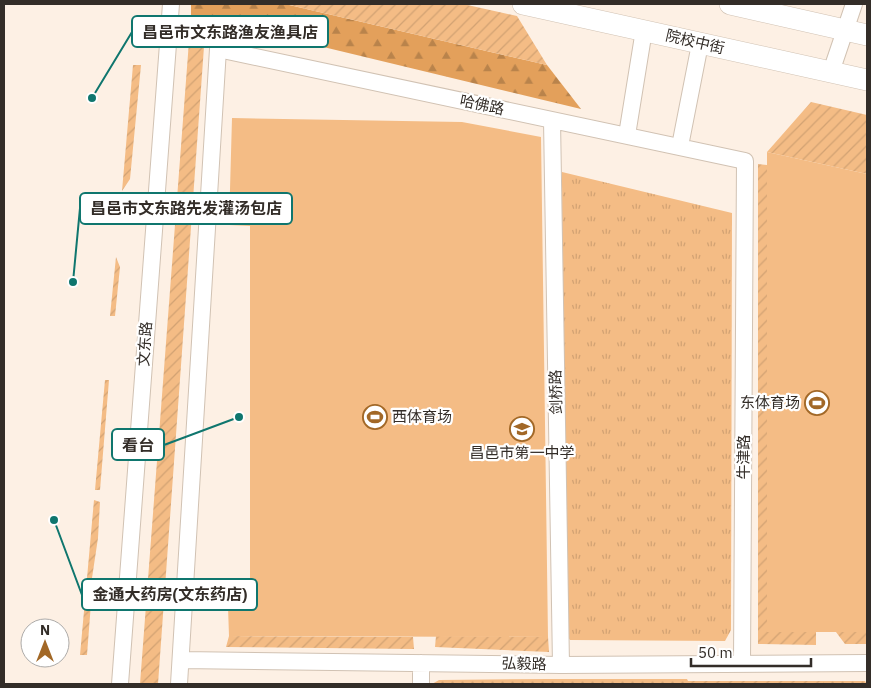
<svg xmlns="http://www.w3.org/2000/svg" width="871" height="688" font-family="'IBM Plex Sans','Noto Sans SC',sans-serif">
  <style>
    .grass { fill: url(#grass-tufts) }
    .forest { fill: url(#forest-firs) }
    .park { fill: url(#park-dots) }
    .garden { fill: url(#garden-furrows) }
    .pitch { fill: #f4bc85 }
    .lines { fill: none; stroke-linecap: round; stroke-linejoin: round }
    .minor-casing { stroke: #d1c2b3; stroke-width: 18 }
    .major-casing { stroke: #d1c2b3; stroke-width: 22 }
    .minor { stroke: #fff; stroke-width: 16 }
    .major { stroke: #fff; stroke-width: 21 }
    .labels { text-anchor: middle; stroke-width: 4.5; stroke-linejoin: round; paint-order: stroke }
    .street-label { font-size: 15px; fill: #332d28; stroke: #fff }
    .poi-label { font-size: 15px; fill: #332d28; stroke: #fff; text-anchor: end }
    .leader { fill: none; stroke: #0f766e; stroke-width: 2 }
    .callout-dot { fill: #0f766e; stroke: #fff; stroke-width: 2 }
    .callout { fill: #fff; stroke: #0f766e; stroke-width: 2 }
    .callout-label { font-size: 16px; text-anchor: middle; font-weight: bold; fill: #332d28 }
  </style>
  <defs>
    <pattern id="grass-tufts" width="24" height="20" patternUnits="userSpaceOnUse" patternTransform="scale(1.25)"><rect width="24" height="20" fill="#f4bc85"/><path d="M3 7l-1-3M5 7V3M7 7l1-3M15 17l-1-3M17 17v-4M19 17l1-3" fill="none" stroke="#d2a273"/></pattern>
    <pattern id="forest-firs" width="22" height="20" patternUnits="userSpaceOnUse" patternTransform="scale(1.25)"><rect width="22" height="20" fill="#e3a05b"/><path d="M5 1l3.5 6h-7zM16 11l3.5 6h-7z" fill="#b9834b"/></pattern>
    <pattern id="park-dots" width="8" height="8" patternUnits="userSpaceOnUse" patternTransform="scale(1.25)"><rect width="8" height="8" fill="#f4bc85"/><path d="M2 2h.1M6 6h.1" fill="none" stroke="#d2a273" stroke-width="1.8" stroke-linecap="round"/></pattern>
    <pattern id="garden-furrows" width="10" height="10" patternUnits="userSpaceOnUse" patternTransform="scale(1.25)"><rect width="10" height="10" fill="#f4bc85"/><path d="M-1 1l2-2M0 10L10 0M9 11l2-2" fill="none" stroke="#d2a273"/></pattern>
  </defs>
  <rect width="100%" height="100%" fill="#fdf0e4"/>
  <path class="grass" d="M562 172 732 213 731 630 725 641 570 640 563 631Z"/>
  <path class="forest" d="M191 4H285L547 65 581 109 191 15Z"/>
  <path class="park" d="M549 679H687L688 681H865L867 684H432L439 680Z"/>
  <path class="garden" d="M285 4H463L517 16 547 65Z
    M191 15 206 19 158 684H140Z
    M133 65H141L130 179 122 191Z
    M811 102 867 115V174L767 152Z
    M758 164 767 165V631L816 632V645L758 644Z
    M116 257 120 267 115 316H110Z
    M105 380H109L100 490H95Z
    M94 500 100 502 98 538 92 578H87Z
    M86 589 92 590 87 655H80Z
    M836 632H867V644H845Z
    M229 636 413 637 414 649 226 647Z
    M436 636 548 637 549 652 435 647Z
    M687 681H824L823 684H687Z"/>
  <path class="pitch" d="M232 118 462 122 541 137 548 637 229 636 228 607 250 608V226L229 225Z
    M767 152 867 174V632H767Z"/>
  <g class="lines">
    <defs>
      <path id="minor" d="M831 72 854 4
        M552 120 561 665
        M627 135 644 30
        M680 146 700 44
        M181 660 561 665 867 663
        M120 684 171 4
        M179 684 218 49 745 161 742 663
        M421 684V663"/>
      <path id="major" d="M523 4 867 80
        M730 4 867 35"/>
    </defs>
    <use href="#minor" class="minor-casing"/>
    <use href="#major" class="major-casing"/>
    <use href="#minor" class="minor"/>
    <use href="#major" class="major"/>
  </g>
  <defs>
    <symbol id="stadium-ring" viewBox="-11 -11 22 22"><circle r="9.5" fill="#fff" stroke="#a26827" stroke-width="1.5"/><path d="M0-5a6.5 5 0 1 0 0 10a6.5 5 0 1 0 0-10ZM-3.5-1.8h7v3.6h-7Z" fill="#a26827"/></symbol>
    <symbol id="school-ring" viewBox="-11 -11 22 22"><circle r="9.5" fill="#fff" stroke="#a26827" stroke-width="1.5"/><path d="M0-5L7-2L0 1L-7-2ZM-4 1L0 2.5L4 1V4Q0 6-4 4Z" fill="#a26827"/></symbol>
  </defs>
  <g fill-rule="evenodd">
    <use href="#stadium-ring" x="803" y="389" width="28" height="28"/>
    <use href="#stadium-ring" x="361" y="403" width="28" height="28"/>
    <use href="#school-ring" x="508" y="415" width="28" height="28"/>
  </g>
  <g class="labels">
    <g class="street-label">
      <text transform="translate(695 42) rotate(13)" y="5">院校中街</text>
      <text transform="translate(482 105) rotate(12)" y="5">哈佛路</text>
      <text transform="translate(145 344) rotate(-86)" y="5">文东路</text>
      <text transform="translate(556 392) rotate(-91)" y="5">剑桥路</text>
      <text transform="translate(744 457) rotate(-90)" y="5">牛津路</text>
      <text transform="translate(524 664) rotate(1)" y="5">弘毅路</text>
    </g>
    <g class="poi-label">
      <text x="800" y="408">东体育场</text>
      <text x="392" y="422" text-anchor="start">西体育场</text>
      <text x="522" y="458" text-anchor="middle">昌邑市第一中学</text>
    </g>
  </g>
  <path class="leader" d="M92 98L132 32M73 282L80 208M239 417L164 445M54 520L82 595"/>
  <g class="callout-dot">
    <circle cx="92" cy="98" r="5"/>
    <circle cx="73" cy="282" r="5"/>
    <circle cx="239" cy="417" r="5"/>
    <circle cx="54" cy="520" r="5"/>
  </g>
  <g class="callout">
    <rect x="132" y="16" width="196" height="31" rx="5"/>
    <rect x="80" y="193" width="212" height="31" rx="5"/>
    <rect x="112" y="429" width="52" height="31" rx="5"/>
    <rect x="82" y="579" width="175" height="31" rx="5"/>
  </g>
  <g class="callout-label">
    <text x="230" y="38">昌邑市文东路渔友渔具店</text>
    <text x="186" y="214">昌邑市文东路先发灌汤包店</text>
    <text x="138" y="451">看台</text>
    <text x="170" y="600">金通大药房(文东药店)</text>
  </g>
  <rect width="871" height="688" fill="none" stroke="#332d28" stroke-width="10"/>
  <g transform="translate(45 643)"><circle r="24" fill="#ffffff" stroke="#adaba9"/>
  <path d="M0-4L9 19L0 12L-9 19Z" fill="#a26827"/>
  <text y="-8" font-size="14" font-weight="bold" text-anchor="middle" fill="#332d28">N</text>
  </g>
  <path d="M691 658v8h120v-8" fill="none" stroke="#332d28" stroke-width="2.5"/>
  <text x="698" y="658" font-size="15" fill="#332d28" stroke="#ffffff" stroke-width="4" paint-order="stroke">50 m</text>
</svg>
